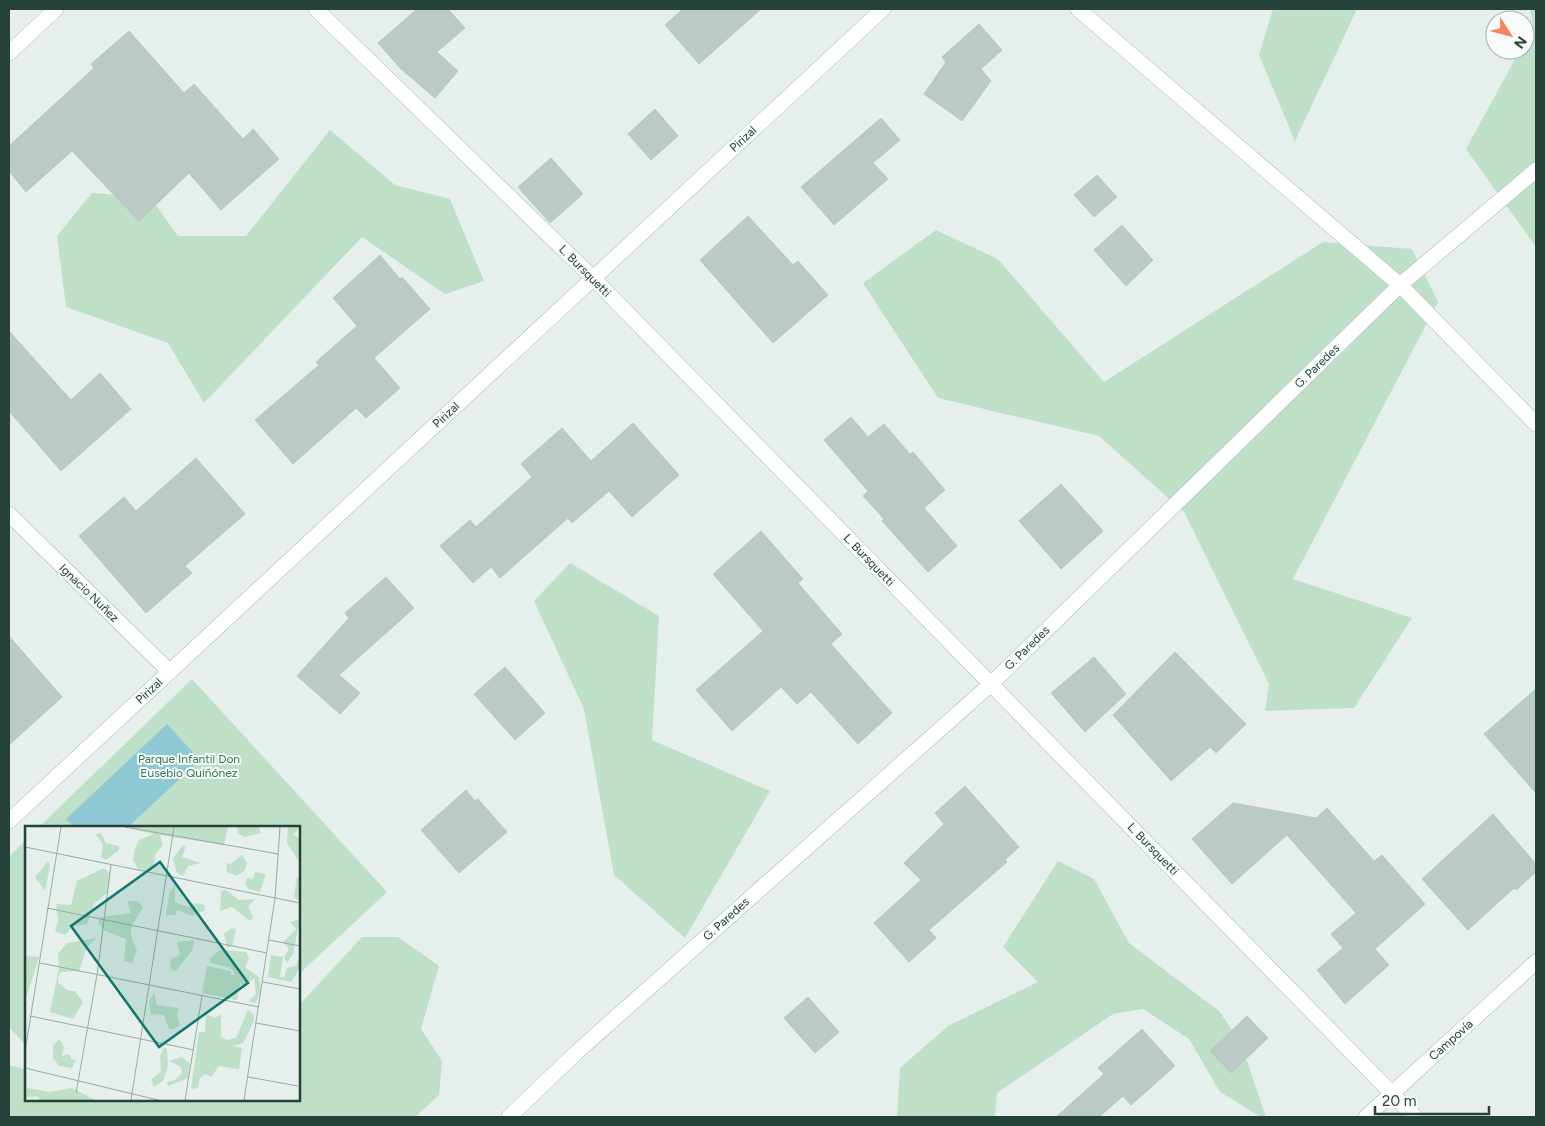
<svg xmlns="http://www.w3.org/2000/svg" width="1545" height="1126" font-family="Figtree,sans-serif">
  <style>
    .green { fill: #bfe0c8 }
    .water { fill: #8ec9d4 }
    .building { fill: #bbcac4; stroke: #b8c9c2 }
    .lines { fill: none; stroke-linecap: round; stroke-linejoin: round }
    .service-casing { stroke: #a8b8b2; stroke-width: 16 }
    .minor-casing { stroke: #a8b8b2; stroke-width: 16 }
    .service { stroke: #fff; stroke-width: 15 }
    .minor { stroke: #fff; stroke-width: 15 }
    .labels { text-anchor: middle; stroke-width: 4; stroke-linejoin: round; paint-order: stroke }
    .street-label { font-size: 12px; fill: #24423a; stroke: #f7fbf9 }
    .park-label { font-size: 12px; fill: #2d7a4b; stroke: #f7fbf9 }
    .inset-road { fill: none; stroke: #98aaa4; stroke-width: 1 }
    .view { fill: #0f766e; fill-opacity: 0.15; stroke: #0f766e; stroke-width: 2.5 }
    .inset-edge { fill: none; stroke: #24423a; stroke-width: 2.5 }
  </style>
  <rect width="100%" height="100%" fill="#e6efeb"/>
  <path class="green" d="M1273 9H1357L1295 141 1259 55Z
    M1530 9H1536V247L1466 149 1520 50H1525V41L1533 26Z
    M330 130 395 185 450 199 484 281 445 294 362 237 204 403 168 343 66 307 57 236 92 193 150 197 178 236H246Z
    M936 230 998 259 1104 382 1323 242 1412 249 1438 302 1293 579 1412 618 1354 708 1265 711 1269 684 1184 512 1099 436 938 398 863 283Z
    M570 563 659 616 652 740 770 791 685 938 614 875 584 709 534 601Z
    M192 679 387 892 299 974V827H39Z
    M26 840V1046L9 1027V857Z
    M1058 861 1094 879 1129 943 1219 1011 1241 1043 1266 1117H1261L1220 1092 1189 1039 1143 1009 1113 1014 997 1093 995 1117H897L900 1068 948 1026 1038 982 1003 947Z
    M362 937H398L439 966 421 1029 442 1061 439 1095 415 1117H9V1065L26 1070V1100H299V1005Z"/>
  <path class="water" d="M167 724 200 760 128 827H74L66 819Z"/>
  <path class="building" d="M417 9H448L465 28 437 52 458 71 435 98 401 69 378 43Z
    M683 9H761L699 64 665 25Z
    M979 24 1002 50 981 69 991 81 962 121 924 94 946 62 942 57Z
    M129 31 184 93 194 84 243 139 253 129 279 159 221 210 189 173 139 221 72 151 26 192 9 171V146L94 68 91 64Z
    M655 109 678 136 651 160 628 134Z
    M881 118 900 140 873 163 888 179 834 225 801 187Z
    M551 158 583 194 550 223 518 187Z
    M1097 175 1117 197 1094 217 1074 195Z
    M748 216 793 265 798 261 828 295 773 343 700 260Z
    M1122 225 1153 260 1126 286 1094 250Z
    M380 255 400 279 402 277 430 309 374 358 400 388 366 418 356 408 293 464 255 420 319 365 316 362 357 326 333 298Z
    M9 331 71 400 100 373 131 409 61 471 9 411Z
    M851 417 868 437 884 424 910 454 913 452 945 490 924 508 957 546 928 572 882 521 884 519 863 496 868 491 824 440Z
    M633 423 679 475 632 517 609 491 572 523 568 518 500 578 491 567 473 583 440 546 470 520 476 527 532 477 521 464 562 428 591 461Z
    M196 458 245 514 185 566 192 573 146 613 79 536 124 497 136 511Z
    M1061 484 1103 531 1061 569 1019 521Z
    M761 531 803 579 798 583 842 634 831 644 892 713 858 744 811 692 797 704 781 687 732 731 696 690 763 631 713 574Z
    M386 577 414 608 339 675 360 693 340 714 297 676 349 618 345 613Z
    M9 636 62 697 9 745Z
    M1175 652 1246 724 1216 753 1210 747 1171 781 1113 715Z
    M1094 657 1126 694 1085 732 1051 693Z
    M505 667 545 713 515 740 474 694Z
    M1536 689V793L1484 734Z
    M965 786 1019 847 1005 860 1007 862 929 930 936 938 909 962 874 923 921 880 904 863 944 824 935 813Z
    M466 790 475 801 478 799 507 832 459 873 421 830Z
    M1233 803 1316 818 1327 808 1374 861 1382 855 1425 904 1375 949 1389 965 1345 1004 1317 970 1343 948 1331 934 1356 913 1287 835 1232 884 1192 839Z
    M1493 814 1536 864V872L1516 890 1514 888 1468 930 1422 879Z
    M808 997 839 1032 815 1053 784 1018Z
    M1247 1016 1268 1038 1231 1073 1210 1051Z
    M1142 1029 1175 1066 1131 1105 1123 1096 1099 1117H1056L1104 1074 1098 1068Z"/>
  <g class="lines">
    <defs>
      <path id="service" d="M1078 9 1400 285 1536 424"/>
      <path id="minor" d="M316 9 594 279 1415 1117
        M9 53 56 9
        M9 514 170 672
        M9 821 883 9
        M509 1117 578 1051 991 684 1400 285 1536 170
        M1366 1117 1536 962"/>
    </defs>
    <use href="#service" class="service-casing"/>
    <use href="#minor" class="minor-casing"/>
    <use href="#service" class="service"/>
    <use href="#minor" class="minor"/>
  </g>
  <g class="labels">
    <g class="street-label">
      <text transform="translate(743 139) rotate(-43)" y="4">Pirizal</text>
      <text transform="translate(585 271) rotate(45)" y="4">L. Bursquetti</text>
      <text transform="translate(1317 366) rotate(-44)" y="4">G. Paredes</text>
      <text transform="translate(446 415) rotate(-43)" y="4">Pirizal</text>
      <text transform="translate(869 560) rotate(46)" y="4">L. Bursquetti</text>
      <text transform="translate(89 593) rotate(44)" y="4">Ignacio Nuñez</text>
      <text transform="translate(1027 648) rotate(-44)" y="4">G. Paredes</text>
      <text transform="translate(149 691) rotate(-43)" y="4">Pirizal</text>
      <text transform="translate(1153 849) rotate(46)" y="4">L. Bursquetti</text>
      <text transform="translate(726 919) rotate(-42)" y="4">G. Paredes</text>
      <text transform="translate(1451 1040) rotate(-42)" y="4">Campovía</text>
    </g>
    <g class="park-label">
      <text x="189" y="763">Parque Infantil Don<tspan x="189" dy="14">Eusebio Quiñónez</tspan></text>
    </g>
  </g>
  <g transform="translate(25 826)">
    <rect width="275" height="275" fill="#e6efeb"/>
    <path d="M100 1H203L199 19 135 9 138 19 130 29 129 42 120 45H114L108 34 110 22 114 14 129 8ZM212 1H234L236 7 220 11 213 8ZM263 1H275L268 9 275 12V37L262 17ZM76 7 81 17 94 20V24L81 34 76 31 78 19 71 8ZM158 19 161 20 157 31 175 37 163 40 158 50 152 47 148 32ZM217 29 222 37 220 44 212 50 202 46 201 37 205 38ZM23 35 25 40 20 65 10 51ZM79 42 85 48 82 67 69 78 62 98 49 100 39 109 30 105 33 94 31 78 46 79 52 55ZM230 46 241 48 235 66 223 63 220 56 223 52 228 53ZM272 51 275 52V76L269 71ZM150 58V76L163 81 169 77 180 79 179 85 167 90 152 84 151 89H141L144 68ZM201 64 214 74 231 73 223 80 228 92 225 95 207 81 195 85 196 65ZM102 75H113L118 81 107 99 106 110 112 125 107 137 99 135 101 113 78 104 73 96 76 91 106 87ZM275 93 268 128 262 137 259 131 264 123 258 116 271 103 265 96ZM207 102 211 103 207 120 202 122 199 107ZM72 112 62 121 54 145 36 146 33 151V157L44 165H50L58 176 48 193 25 186 34 143 33 128 42 117ZM169 114 168 123 151 145 146 144 145 134 155 128 152 116ZM195 124 221 126 224 132 220 142 234 151 236 165 230 178 224 175 231 168 229 152 219 161 215 157 212 174 177 167 182 140 206 145V149H210L208 144 202 141 185 137V132ZM275 128V142L266 156 243 151 246 129 258 131 255 151 259 152 262 142 271 140ZM0 130 14 131 0 175ZM129 167 132 179 154 182 152 189 155 199 149 203H144L139 189 126 188 124 175ZM223 184 229 189V195L218 217 208 220 217 222 214 243 194 240 186 251 181 248 175 252 173 262 166 263 174 206H180L181 188 190 192 196 188V210L201 214 211 212ZM35 213 39 221 37 230 44 228 47 234 51 233 47 242 34 240 28 232V219ZM139 221 142 223 143 240 138 255 129 261 126 254 136 245 135 230ZM157 231 165 238 163 252 143 260 142 256 150 254 157 247 156 241 144 235ZM47 262 70 274H15L12 270 0 272 2 262 25 266Z" fill="#bfe0c8"/>
    <path class="inset-road" d="M100 1 253 28M0 21 275 77M22 82 242 127M244 114 275 120M15 137 234 181M238 156 275 163M5 190 169 224M231 197 275 205M0 226 36 1M0 242 133 274M223 251 273 260M51 267 72 149 86 39M106 274 149 1M160 274 177 170M219 274 250 72 255 1"/>
    <path class="view" d="M135 36 223 157 134 221 46 100Z"/>
    <rect width="275" height="275" class="inset-edge"/>
  </g>
  <rect width="1545" height="1126" fill="none" stroke="#24423a" stroke-width="20"/>
  <g transform="translate(1510 35) rotate(126)"><circle r="24" fill="#f7fbf9" stroke="#a3b1ad"/>
  <path d="M0-4L9 19L0 12L-9 19Z" fill="#f4845f"/>
  <text y="-8" font-size="14" font-weight="bold" text-anchor="middle" fill="#24423a">N</text>
  </g>
  <path d="M1375 1106v8h114v-8" fill="none" stroke="#24423a" stroke-width="2.5"/>
  <text x="1382" y="1106" font-size="15" fill="#24423a" stroke="#f7fbf9" stroke-width="4" paint-order="stroke">20 m</text>
</svg>
